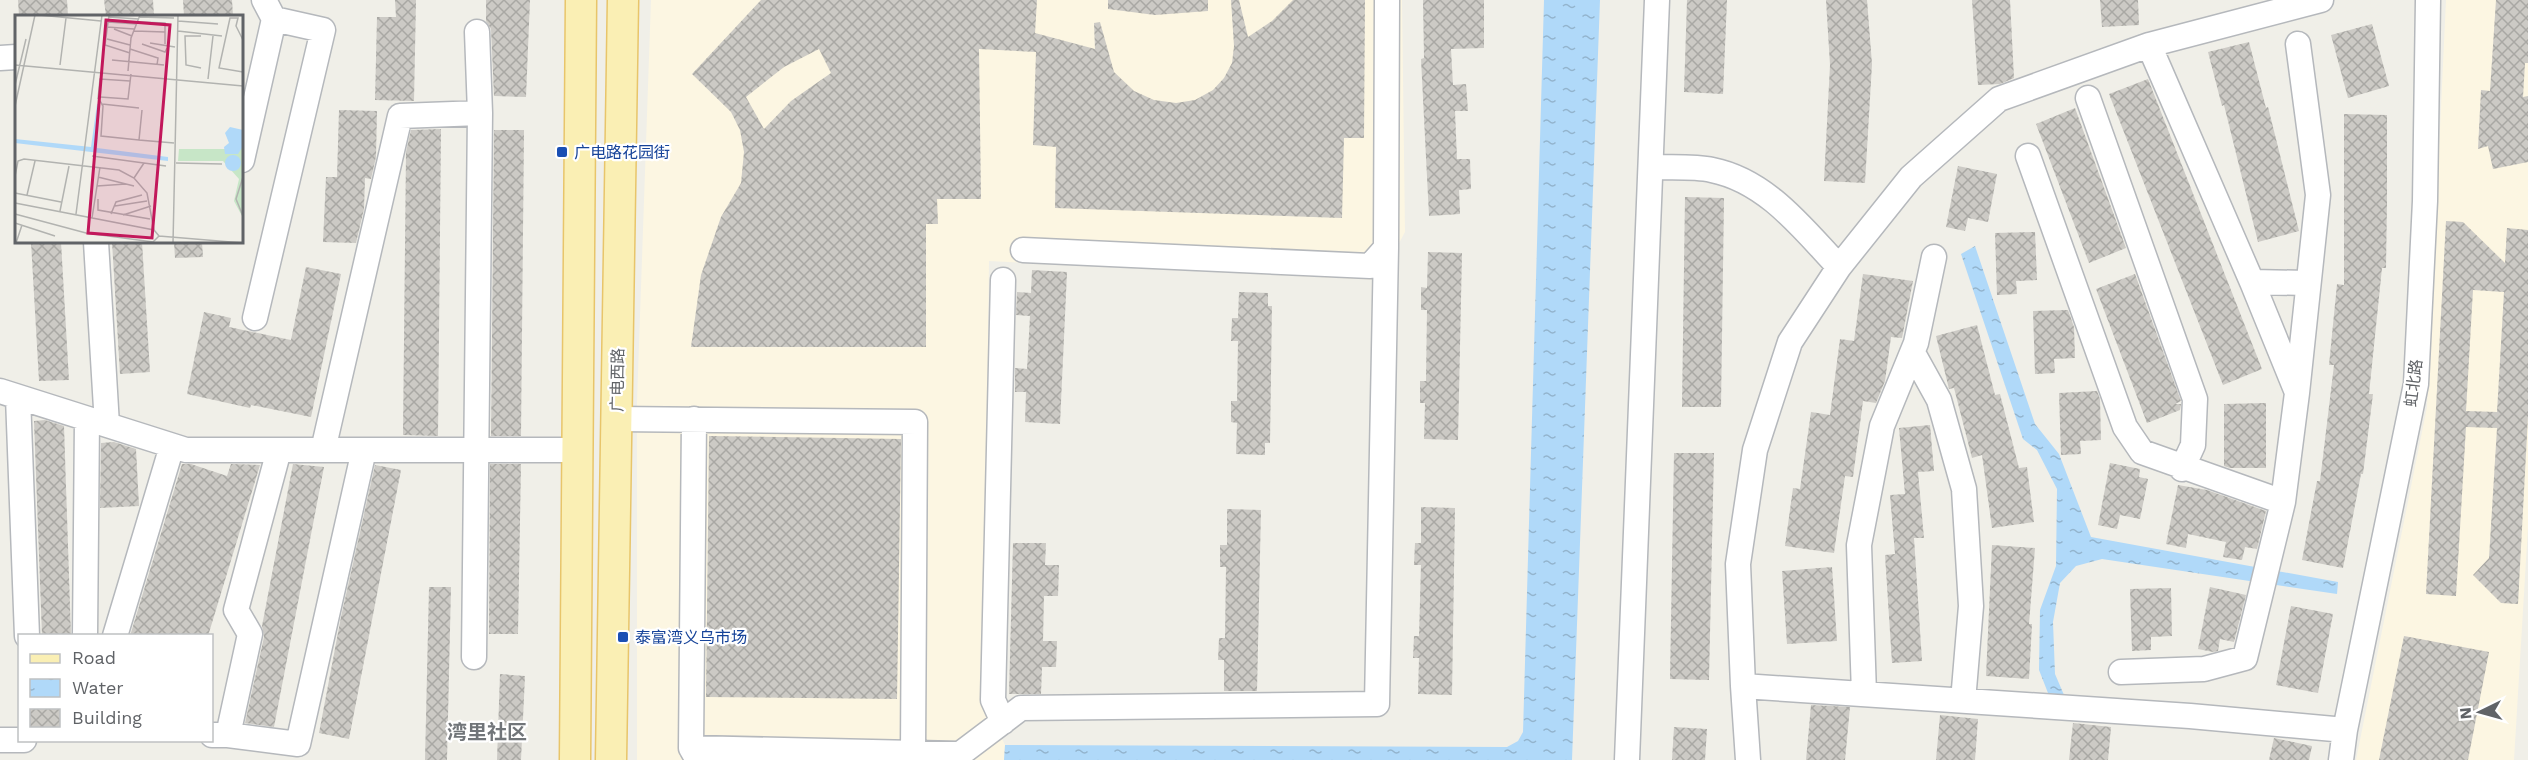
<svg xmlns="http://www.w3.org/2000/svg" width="2528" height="760" font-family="'Work Sans','Noto Sans SC',sans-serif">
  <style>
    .commercial { fill: #fcf6e2 }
    .water { fill: url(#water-ripples) }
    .building { fill: url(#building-cross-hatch); fill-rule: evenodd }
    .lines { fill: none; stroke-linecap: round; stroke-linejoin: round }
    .minor-casing { stroke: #b5b8bc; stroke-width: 27 }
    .major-casing { stroke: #e8c56a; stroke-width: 33 }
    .minor { stroke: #fff; stroke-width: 24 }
    .major { stroke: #faefb4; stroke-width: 30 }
    .transit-dot { fill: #1a4fb4; stroke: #fff; stroke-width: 2 }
    .labels { text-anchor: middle; stroke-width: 4.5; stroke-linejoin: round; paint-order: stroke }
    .transit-label { font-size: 16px; fill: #164399; stroke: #fff; text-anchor: start }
    .street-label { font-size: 16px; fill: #606367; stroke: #fff }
    .quarter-label { font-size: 20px; font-weight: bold; fill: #717579; stroke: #fff }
    .inset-road { fill: none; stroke: #b2b3b0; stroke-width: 1.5 }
    .view { fill: #c2185b; fill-opacity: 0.15; stroke: #c2185b; stroke-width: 3 }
    .inset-edge { fill: none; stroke: #606367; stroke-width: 3 }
  </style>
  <defs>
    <pattern id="water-ripples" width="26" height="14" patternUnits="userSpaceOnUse" patternTransform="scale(1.5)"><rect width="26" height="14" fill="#b0d9f9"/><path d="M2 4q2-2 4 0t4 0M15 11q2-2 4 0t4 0" fill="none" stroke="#93b4cd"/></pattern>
    <pattern id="building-cross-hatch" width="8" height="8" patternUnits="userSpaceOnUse" patternTransform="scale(1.5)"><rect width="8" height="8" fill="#cccac5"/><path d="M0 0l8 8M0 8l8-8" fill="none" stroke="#a9a8a4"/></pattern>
  </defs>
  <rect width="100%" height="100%" fill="#f0efe8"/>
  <path class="commercial" d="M651 0H1402L1405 232 1379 280 989 261 984 701 1005 745 1004 760H637V402Z
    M2446 0H2528V527L2514 760H2356L2427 407Z"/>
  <path class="water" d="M1544 0H1600L1572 760H1004L1005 745 1507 747 1518 741 1523 732Z
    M1975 246 2035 424 2059 454 2091 537 2338 582 2337 594 2102 559 2076 566 2060 583 2053 622 2055 674 2064 695 2048 693 2039 670 2040 610 2056 566 2057 489 2037 450 2023 439 1961 254Z"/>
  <path class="building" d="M18 0H67L68 16H19Z
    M104 0H153L154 16H106Z
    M183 0H232L233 16H184Z
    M395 0H416L414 101 375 100 377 17H396Z
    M486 0H530L526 97 494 96 491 29 486 21Z
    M761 0H1037L1035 33 1095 49 1094 23 1100 22 1114 72 1134 91 1154 100 1176 103 1195 100 1213 90 1224 78 1232 63 1234 46 1231 0H1239L1248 37 1272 21 1293 0H1365L1364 138H1344L1342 218 1055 208 1056 147 1033 145 1036 52 979 49 981 199H937L938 224H926V347H691L701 275 721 217 741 183 744 152 740 130 731 112 692 74ZM819 49 831 73 791 101 764 129 746 97 784 67Z
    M1108 0H1208V11L1155 15 1108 9Z
    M1423 0H1484V48L1451 49 1453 85 1466 84 1468 111H1455L1457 159H1470L1471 189 1459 190 1460 214 1429 216 1421 59 1424 58Z
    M1687 0H1727L1723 94 1684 92Z
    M1826 0H1867L1872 64 1865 183 1824 181 1830 65Z
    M1972 0H2010L2014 78 2000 84 1978 85Z
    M2100 0H2138L2139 25 2102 27Z
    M2496 0H2528V63H2525L2523 97 2528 96V162L2493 169 2488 146 2478 149 2481 90 2490 91Z
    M2372 24 2389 86 2348 98 2331 35Z
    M2249 42 2266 108 2268 107 2299 231 2258 242 2224 105 2222 106 2208 52Z
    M2148 79 2262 369 2223 385 2109 94Z
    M2075 108 2126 248 2089 263 2036 124Z
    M339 110 377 111 376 157 371 179 365 178 364 209 356 243 323 242 326 177H337Z
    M2344 114 2387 115V203L2386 268H2382L2369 394H2373L2363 474H2361L2343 568 2302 560 2317 481H2320L2334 365H2329L2337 284 2344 285Z
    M441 129 438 436 403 435 406 152 411 130Z
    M494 130H524L521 436H491Z
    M1958 166 1997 174 1988 222 1968 218 1965 231 1946 227Z
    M1685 197 1724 198 1721 407H1682Z
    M2446 221 2463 222 2505 263 2507 228 2528 230V416L2518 604 2501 603 2473 575 2489 558 2497 428 2466 427 2456 596 2426 594ZM2473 290 2504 292 2497 412 2466 411Z
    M2035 232 2037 280 2016 281 2017 294 1997 295 1995 233Z
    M31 242H61L69 380 39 381Z
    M112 242H142L150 372 120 374Z
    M174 242H202L203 257 175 258Z
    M1428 252 1462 253 1458 440 1424 439 1425 403H1420V381H1426L1427 310H1421V287L1427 288Z
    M306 267 341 274 311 417 251 405 250 408 187 394 204 312 231 318 229 327 291 340Z
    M1032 270 1067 272 1060 424 1025 422 1026 392H1015V368L1027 369 1030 316 1016 315 1017 292 1031 293Z
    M1863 274 1913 281 1902 338 1891 337 1885 381 1876 403 1863 401 1853 477 1845 476 1834 553 1785 546 1793 488 1800 489 1811 412 1830 415 1840 339 1854 341Z
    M2135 274 2181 401 2175 404H2181L2180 410 2147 423 2096 289Z
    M1239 292 1268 293V306H1272L1270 443H1265V455L1236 454 1237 423 1231 422V401H1237L1238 341H1231L1232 318H1238Z
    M2068 310 2074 327 2075 358 2054 359 2055 373 2035 374 2033 311Z
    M1977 325 1995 395 2000 394 2019 468 2027 467 2034 522 1992 528 1982 455 1972 458 1954 388 1949 389 1936 336Z
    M2097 391 2100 399 2101 440 2080 441 2081 454 2061 455 2059 393Z
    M2266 403V468H2230L2224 466V404Z
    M45 420 64 426 71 636H42L34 421Z
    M1930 425 1934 471 1918 472 1924 538H1914L1922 661 1892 663 1885 555 1895 554 1890 495 1905 494 1899 428Z
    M709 436 901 439 897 699 706 697Z
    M114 442 136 449 139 506 100 508 101 443Z
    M1674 453H1714L1709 680 1670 679Z
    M2110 463 2140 469 2139 477 2148 479 2140 519 2120 515 2117 529 2098 525Z
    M182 464H191L227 476 231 464 260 465 208 636H130Z
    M293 464 324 467 274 727 245 723 264 637 262 626Z
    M490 464H521L518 634H489Z
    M375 465 401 470 349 739 319 733 341 617Z
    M2178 485 2207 490 2266 511 2257 549 2245 547 2242 560 2223 557 2226 542 2188 534 2186 548 2166 544Z
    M1421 507 1455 508 1452 695 1418 694 1419 658H1413L1414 636H1419L1421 565H1414L1415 543H1421Z
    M1227 509 1261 510 1257 691H1224V660H1218L1219 638H1225L1226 567H1220V545H1227Z
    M1013 543H1046L1045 565H1059L1058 596H1044L1043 641H1057L1056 667H1042L1041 694H1009Z
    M1992 545 2035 548 2029 624H2032L2029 679 1986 676Z
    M1832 567 1837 641 1787 644 1782 571Z
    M429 587H451L447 760H425Z
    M2210 587 2246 595 2234 642 2220 639 2218 651 2213 652 2198 649Z
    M2171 588 2172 636 2151 637V650L2132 651 2130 589Z
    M2291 606 2333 614 2318 693 2276 685Z
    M2404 636 2489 652 2468 760H2379Z
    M500 674 525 676 521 760H497Z
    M1811 705 1850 707 1845 760H1806Z
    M1940 715 1978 719 1975 760H1936Z
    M2073 723 2111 727 2108 760H2069Z
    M1674 727 1707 729 1705 760H1672Z
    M2274 738 2312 746 2309 760H2269Z"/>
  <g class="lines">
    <defs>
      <path id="minor" d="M2149 45 2252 282 2296 390
        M0 58 16 57
        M2088 98 2195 399 2193 445 2182 469
        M2028 156 2125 427 2142 452 2283 502
        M242 160 274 19 264 0
        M1652 167C1671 168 1694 166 1712 170 1767 181 1803 229 1839 267
        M96 242 107 425
        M1023 250 1370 266 1386 248 1387 0
        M1003 280 993 700 1003 722
        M2252 282 2308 283
        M255 318 323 30 274 19
        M1913 353 1939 400 1964 489 1971 606 1963 701
        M0 391 186 450H578
        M18 397 27 636
        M617 419 915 422 913 753
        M694 419 691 748 698 760
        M323 450 400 116 480 113
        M85 636 87 419
        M115 636 172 446
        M474 657 480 113 477 32
        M2121 672 2204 669 2245 658 2283 502 2297 393 2318 195 2298 44
        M1743 686 2190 716 2345 730
        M1864 694 1859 545 1882 426 1916 343 1934 257
        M212 735H228L298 744 364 450
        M228 735 250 634 236 610 279 450
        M0 740H24
        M691 748 960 754V760
        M960 754 1021 708 1377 704 1386 248
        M1627 760 1657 0
        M1748 760 1743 686 1738 564 1755 450 1790 342 1839 267 1911 177 1999 99 2149 45 2321 0
        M2341 760 2345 730 2416 384 2425 201 2428 0"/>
      <path id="major" d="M575 760 581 0
        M611 760 623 0"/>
    </defs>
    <use href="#minor" class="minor-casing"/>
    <use href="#major" class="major-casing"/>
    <use href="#minor" class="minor"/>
    <use href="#major" class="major"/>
  </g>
  <g class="transit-dot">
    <rect x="556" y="146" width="12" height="12" rx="3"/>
    <rect x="617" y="631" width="12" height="12" rx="3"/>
  </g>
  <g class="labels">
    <g class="transit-label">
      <text x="574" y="158">广电路花园街</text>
      <text x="635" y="643">泰富湾义乌市场</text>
    </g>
    <g class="street-label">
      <text transform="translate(617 380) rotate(-89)" y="6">广电西路</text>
      <text transform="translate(2413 383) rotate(-83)" y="6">虹北路</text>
    </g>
    <g class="quarter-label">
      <text x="487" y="739">湾里社区</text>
    </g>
  </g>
  <g transform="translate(15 15)">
    <rect width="228" height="228" fill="#f0efe8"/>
    <path d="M225 115H228V203L219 186 224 164 208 146H163L164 134H210Z" fill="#c7e6c7"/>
    <path d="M82 89H85L82 133 153 142V146L0 128V124L76 132ZM215 112 228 115V131L223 139H210L209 132 214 128 210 118ZM210 148a8 8 0 1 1 16 0a8 8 0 1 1-16 0Z" fill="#b0d9f9"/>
    <path class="inset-road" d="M24 0 86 6M94 0 90 30 115 38M93 2 124 4M124 2 159 3M163 6 203 9M93 7 122 9M123 7 150 8V29M92 12 119 14M99 14 117 21M119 16 150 17M163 16 207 21M92 24 115 30M228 25 221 11 223 3H215L204 53 228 57M135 28 160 32M127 29 150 37 152 33M115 34 143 43 142 50M97 45 149 50M0 50 228 71M45 50 51 3M186 53 171 50 170 21H186M113 56 116 23 125 0M193 64 198 21M0 70 11 24M85 82 113 84 116 59M83 84 85 64 115 66M85 86 88 91 86 121 124 125M87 89 124 93M0 91 20 0M127 95 124 125 159 128M77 141 151 151M161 148 207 149M0 161 3 146 9 144 104 155 119 163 132 178 139 215M83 162 119 171M228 162 221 184 228 201M119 163 129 148M82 171 111 169M0 178 46 187M12 180 20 146M83 184V195L135 204M0 188 139 215 144 221 138 227 71 218 0 199M100 191 132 186M45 196 54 151M61 199 87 0M96 199 101 187 127 180M108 200 136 191M77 203 85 152M0 208 40 221M144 221 228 228M1 228 7 210M158 228 163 0"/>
    <path class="view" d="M91 5 155 10 137 223 73 218Z"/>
    <rect width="228" height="228" class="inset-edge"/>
  </g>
  <rect x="18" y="634" width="195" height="108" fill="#ffffff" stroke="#bfc1c2" stroke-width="1.5"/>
  <rect x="30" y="654" width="30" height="9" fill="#faefb4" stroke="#bfc1c2" stroke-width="1.5"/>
  <text x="72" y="664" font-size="18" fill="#606367">Road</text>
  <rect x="30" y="679" width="30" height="18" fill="url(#water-ripples)" stroke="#bfc1c2" stroke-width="1.5"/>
  <text x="72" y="694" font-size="18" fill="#606367">Water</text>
  <rect x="30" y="709" width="30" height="18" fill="url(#building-cross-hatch)" stroke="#bfc1c2" stroke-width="1.5"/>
  <text x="72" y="724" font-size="18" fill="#606367">Building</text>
  <g transform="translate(2480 712) rotate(265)" stroke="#ffffff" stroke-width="4.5" paint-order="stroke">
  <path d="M0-4.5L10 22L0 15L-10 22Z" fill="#606367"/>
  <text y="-9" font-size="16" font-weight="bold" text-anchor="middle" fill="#606367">N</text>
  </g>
</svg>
